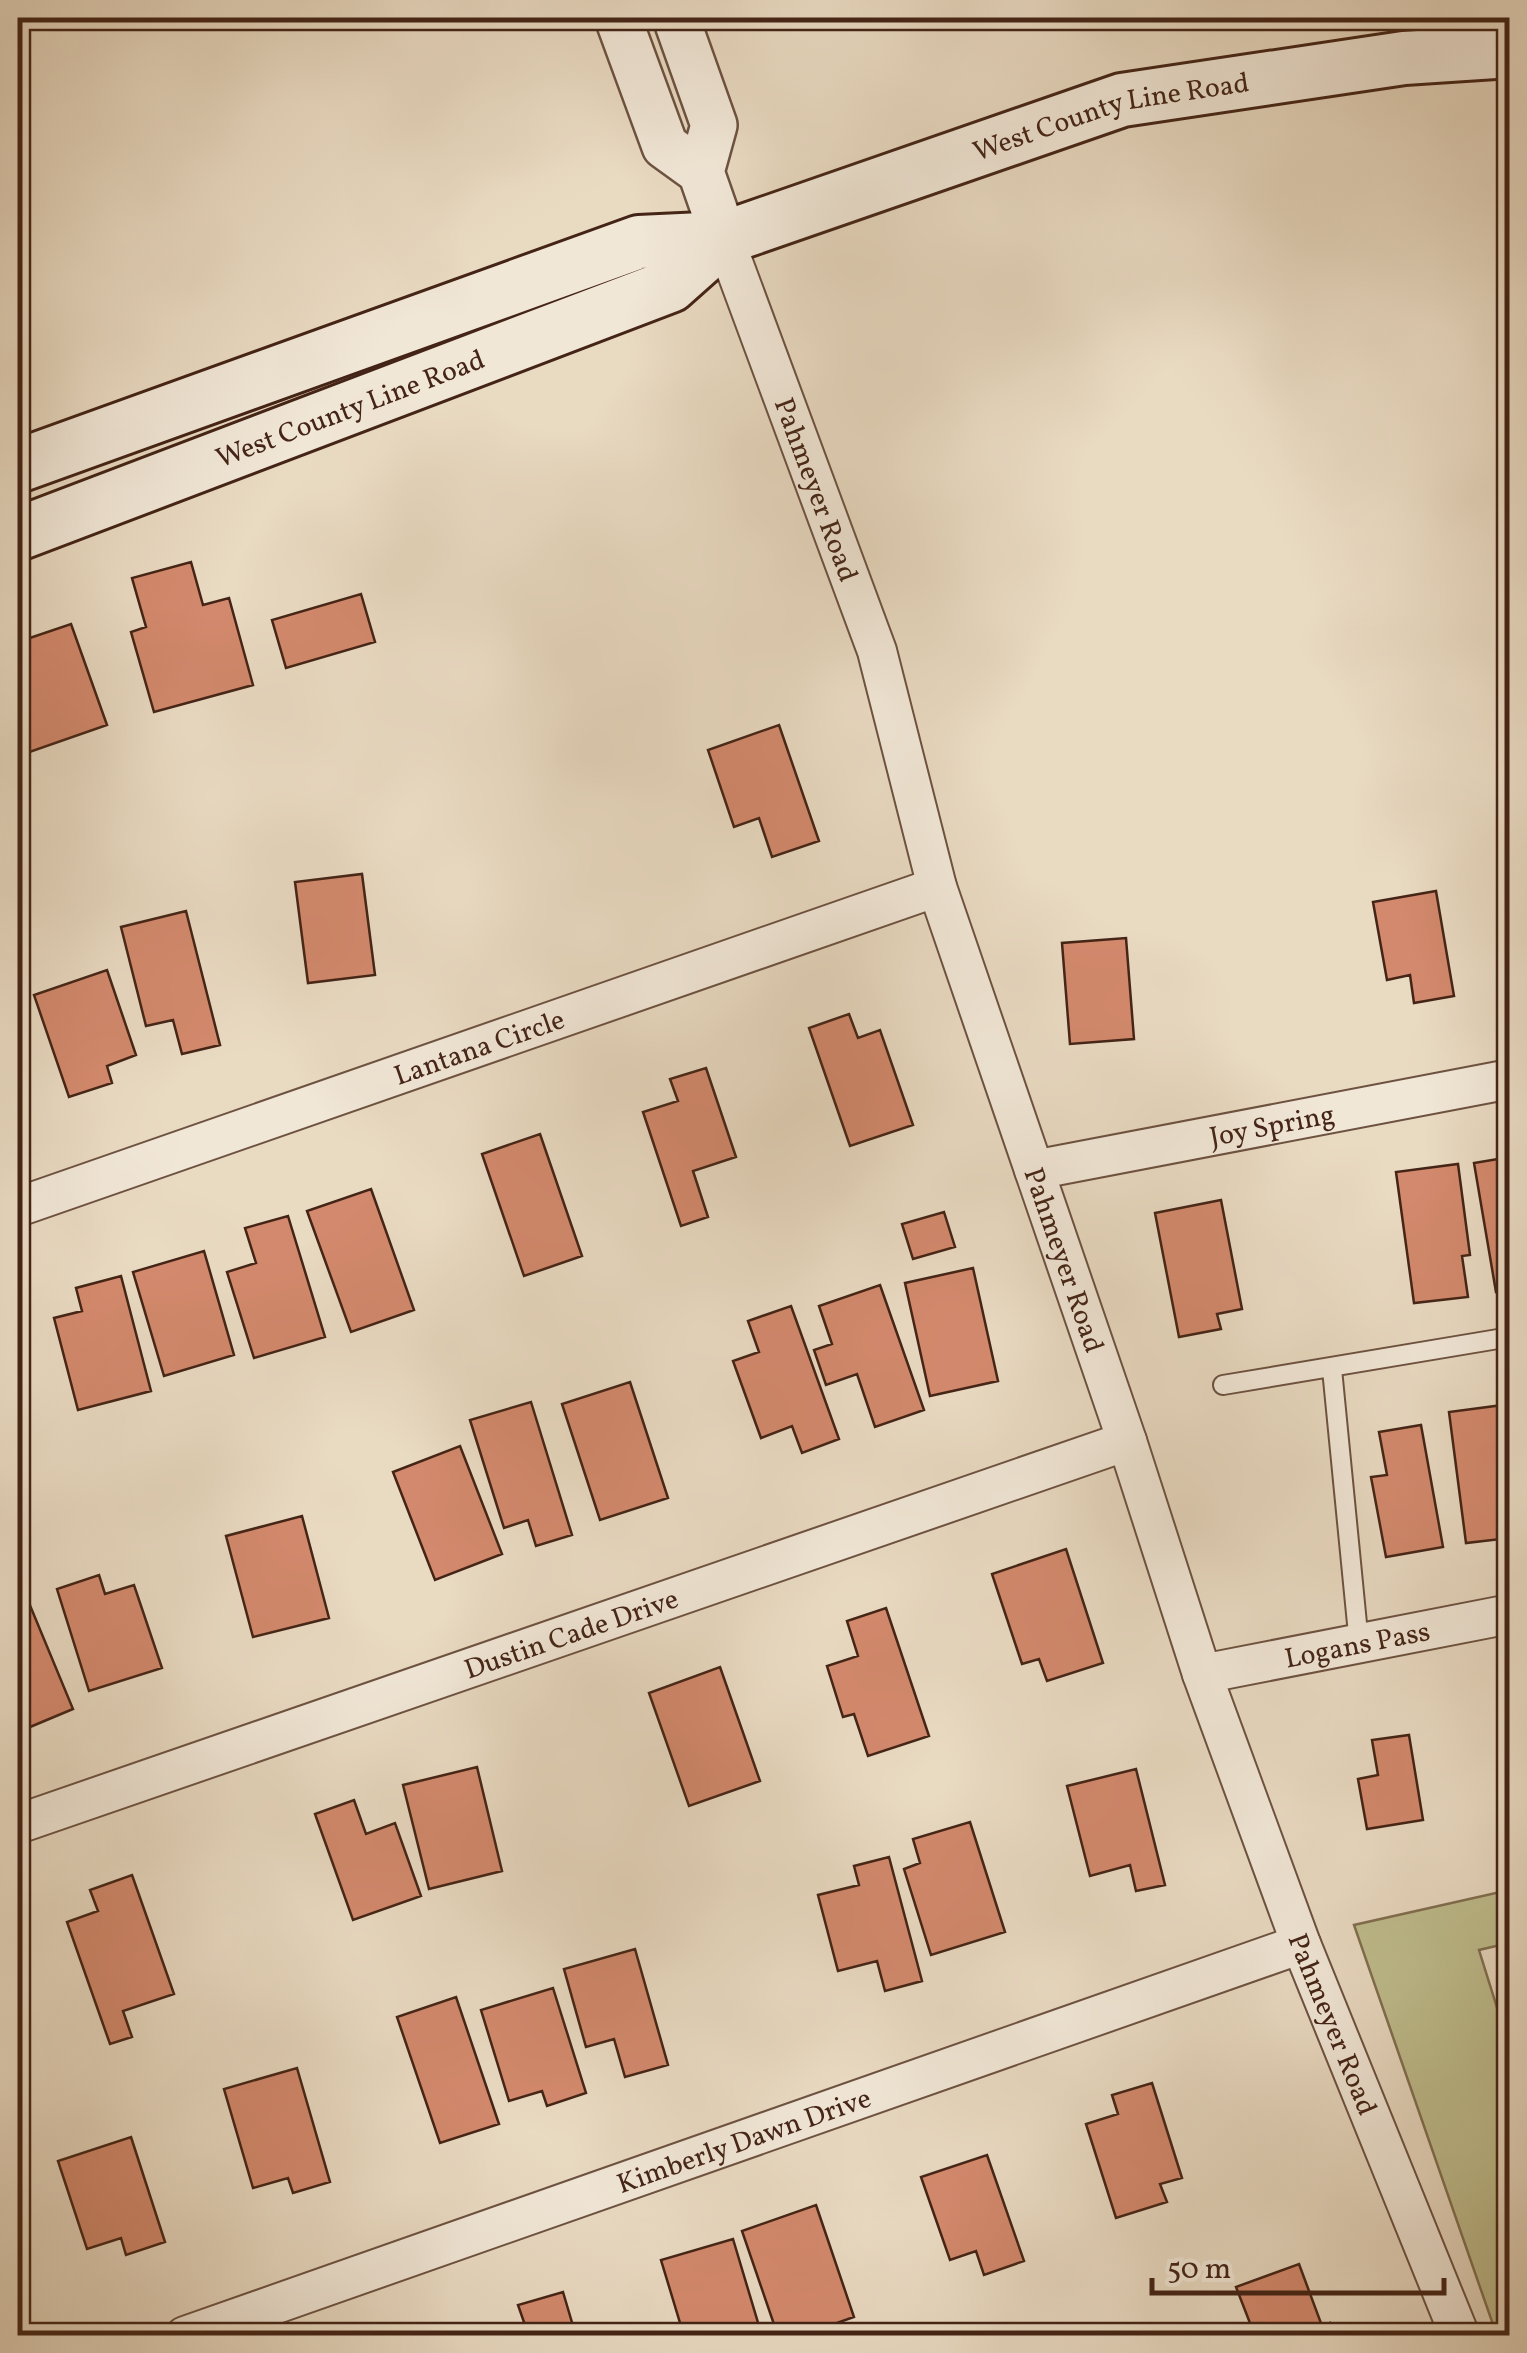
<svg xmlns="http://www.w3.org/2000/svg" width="1527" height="2353" font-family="Vollkorn,serif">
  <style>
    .green { fill: #bfbd8e; stroke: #827052; stroke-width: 2.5 }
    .building { fill: #d3896d; stroke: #442416; stroke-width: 2.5 }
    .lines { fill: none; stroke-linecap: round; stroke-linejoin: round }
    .service-casing { stroke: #6d5241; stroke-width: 22 }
    .minor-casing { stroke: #6d5241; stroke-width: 42 }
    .tertiary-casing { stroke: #6d5241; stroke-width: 50 }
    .secondary-casing { stroke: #442416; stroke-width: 58 }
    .service { stroke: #f1e7d7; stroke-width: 18 }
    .minor { stroke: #f1e7d7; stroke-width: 38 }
    .tertiary { stroke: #f1e7d7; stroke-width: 45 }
    .secondary { stroke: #f1e7d7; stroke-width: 52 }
    .labels { text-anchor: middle; stroke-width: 9; stroke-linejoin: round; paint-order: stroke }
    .street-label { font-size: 28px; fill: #442416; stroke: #f1e7d7 }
  </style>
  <rect width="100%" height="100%" fill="#e9dac2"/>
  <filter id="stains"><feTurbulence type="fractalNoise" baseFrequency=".002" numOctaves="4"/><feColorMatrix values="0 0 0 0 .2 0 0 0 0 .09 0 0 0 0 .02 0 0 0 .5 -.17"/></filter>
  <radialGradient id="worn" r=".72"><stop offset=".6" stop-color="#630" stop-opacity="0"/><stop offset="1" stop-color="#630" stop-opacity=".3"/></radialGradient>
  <path class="green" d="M1509 1890V1943L1479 1950 1509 2046 1510 2335 1497 2336 1354 1925Z"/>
  <path class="building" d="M191 562 203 605 229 598 253 685 154 712 131 632 146 627 132 578Z
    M361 594 375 642 286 668 272 620Z
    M71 624 107 725 18 756V642Z
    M779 725 819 841 772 857 759 818 734 827 708 750Z
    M362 874 375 975 308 983 295 882Z
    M1436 891 1454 996 1414 1003 1410 975 1387 980 1373 902Z
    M186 911 220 1045 182 1054 173 1020 146 1026 121 927Z
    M1126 938 1134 1039 1070 1044 1062 943Z
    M107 970 136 1055 107 1066 112 1083 69 1097 34 995Z
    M849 1014 858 1038 880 1030 913 1125 850 1146 809 1028Z
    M706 1068 736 1157 693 1171 708 1217 681 1226 643 1112 678 1101 670 1079Z
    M540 1134 582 1256 524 1276 482 1154Z
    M1510 1157V1290L1496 1292 1474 1163Z
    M1458 1164 1470 1255 1462 1256 1468 1297 1414 1303 1396 1172Z
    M371 1189 414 1310 351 1332 307 1211Z
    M1221 1200 1242 1309 1217 1314 1221 1329 1179 1337 1155 1213Z
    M944 1212 955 1247 913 1259 902 1224Z
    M288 1216 325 1337 254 1358 227 1272 256 1263 245 1228Z
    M204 1251 234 1355 164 1376 133 1272Z
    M973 1268 998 1381 930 1396 905 1283Z
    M121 1276 151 1391 78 1410 54 1318 82 1311 76 1288Z
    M880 1285 924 1410 875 1427 857 1374 826 1385 814 1350 832 1344 819 1306Z
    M791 1306 839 1439 802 1453 792 1426 761 1438 733 1361 759 1352 748 1321Z
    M630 1382 668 1498 600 1520 562 1404Z
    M531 1402 572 1535 536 1546 528 1520 504 1528 470 1420Z
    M1503 1405 1507 1441H1510V1538L1466 1543 1449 1412Z
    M1421 1425 1443 1547 1386 1557 1371 1477 1387 1475 1379 1432Z
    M460 1446 502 1554 435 1580 393 1472Z
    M302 1516 329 1618 253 1637 226 1536Z
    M1066 1549 1103 1663 1047 1681 1039 1659 1022 1664 992 1574Z
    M99 1575 105 1594 134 1585 162 1668 89 1691 57 1589Z
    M29 1603 73 1709 30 1727 21 1706 18 1707V1607Z
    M886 1608 929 1736 868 1756 854 1714 843 1717 827 1666 858 1656 847 1621Z
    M720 1667 760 1781 689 1806 649 1693Z
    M1409 1735 1423 1820 1367 1829 1358 1779 1378 1775 1372 1740Z
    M477 1767 502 1871 429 1889 403 1785Z
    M1136 1769 1165 1885 1136 1891 1130 1865 1090 1876 1067 1786Z
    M354 1800 366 1834 395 1823 421 1896 353 1920 315 1814Z
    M970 1822 1005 1932 931 1955 904 1869 920 1863 913 1839Z
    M889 1857 922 1981 885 1991 877 1961 838 1971 818 1895 859 1885 854 1866Z
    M132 1875 174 1994 123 2011 132 2037 110 2044 67 1922 98 1911 90 1890Z
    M635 1949 668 2065 625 2077 614 2039 586 2047 564 1969Z
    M553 1988 586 2093 547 2106 542 2091 509 2101 481 2010Z
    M456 1997 499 2124 440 2143 397 2017Z
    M297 2068 330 2182 293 2193 288 2178 253 2188 224 2089Z
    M1152 2083 1182 2178 1160 2184 1167 2202 1116 2218 1086 2124 1118 2114 1112 2095Z
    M131 2137 165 2242 126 2255 121 2238 87 2249 58 2161Z
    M987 2155 1024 2261 984 2275 976 2251 950 2260 921 2177Z
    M816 2205 854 2317 800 2336H778L742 2231Z
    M733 2239 762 2336H684L661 2260Z
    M1299 2264 1322 2326 1330 2323 1334 2336H1255L1236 2287Z
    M563 2292 576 2336H499L498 2333 525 2325 518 2305Z
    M480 2324 484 2336H441Z
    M1207 2324 1210 2333 1240 2325 1243 2336H1165Z"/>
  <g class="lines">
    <defs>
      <path id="service" d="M1332 1369 1359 1644
        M1223 1385 1510 1337"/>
      <g id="minor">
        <path id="s1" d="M724 238 877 651 937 887 1127 1441 1202 1674 1301 1944 1460 2336"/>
        <path id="s2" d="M1034 1170 1510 1079"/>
        <path id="s3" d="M18 1207 937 887"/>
        <path id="s4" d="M1202 1674 1510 1614"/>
        <path id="s5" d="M18 1824 1127 1441"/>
        <path id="s6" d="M185 2336 1301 1944"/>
      </g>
      <path id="tertiary" d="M618 18 665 146 701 172
        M676 18 714 125 701 172 724 238"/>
      <g id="secondary">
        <path id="s7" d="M18 466 639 242 724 238 1122 100 1404 58 1510 51"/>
        <path id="s8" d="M18 534 670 286 724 238"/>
      </g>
    </defs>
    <use href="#service" class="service-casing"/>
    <use href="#minor" class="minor-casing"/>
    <use href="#tertiary" class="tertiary-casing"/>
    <use href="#secondary" class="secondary-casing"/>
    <use href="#service" class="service"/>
    <use href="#minor" class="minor"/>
    <use href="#tertiary" class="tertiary"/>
    <use href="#secondary" class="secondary"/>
  </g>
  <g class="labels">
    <g class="street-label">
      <text dy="10" stroke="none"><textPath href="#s7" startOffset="1152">West County Line Road</textPath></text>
      <text dy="10" stroke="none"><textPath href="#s8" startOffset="355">West County Line Road</textPath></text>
      <text dy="10" stroke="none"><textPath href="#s1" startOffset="268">Pahmeyer Road</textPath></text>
      <text dy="10" stroke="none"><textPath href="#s3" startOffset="488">Lantana Circle</textPath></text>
      <text dy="10" stroke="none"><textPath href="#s2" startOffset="242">Joy Spring</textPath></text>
      <text dy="10" stroke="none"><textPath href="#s1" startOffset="1078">Pahmeyer Road</textPath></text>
      <text dy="10" stroke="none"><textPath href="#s5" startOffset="585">Dustin Cade Drive</textPath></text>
      <text dy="10" stroke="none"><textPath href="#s4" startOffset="158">Logans Pass</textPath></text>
      <text dy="10" stroke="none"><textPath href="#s1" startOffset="1888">Pahmeyer Road</textPath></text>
      <text dy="10" stroke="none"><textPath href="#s6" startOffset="592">Kimberly Dawn Drive</textPath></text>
    </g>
  </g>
  <rect width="1527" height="2353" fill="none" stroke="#e9dac2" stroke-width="60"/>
  <rect x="20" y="20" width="1487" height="2313" fill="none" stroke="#442416" stroke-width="5"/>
  <rect x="30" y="30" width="1467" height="2293" fill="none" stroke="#442416" stroke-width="2.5"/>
  <path d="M1152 2278v15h292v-15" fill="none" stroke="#442416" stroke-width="5"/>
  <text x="1167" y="2278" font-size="30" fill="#442416" stroke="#f1e7d7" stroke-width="8" paint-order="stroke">50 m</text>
  <rect width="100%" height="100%" filter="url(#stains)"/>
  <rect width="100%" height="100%" fill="url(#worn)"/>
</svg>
